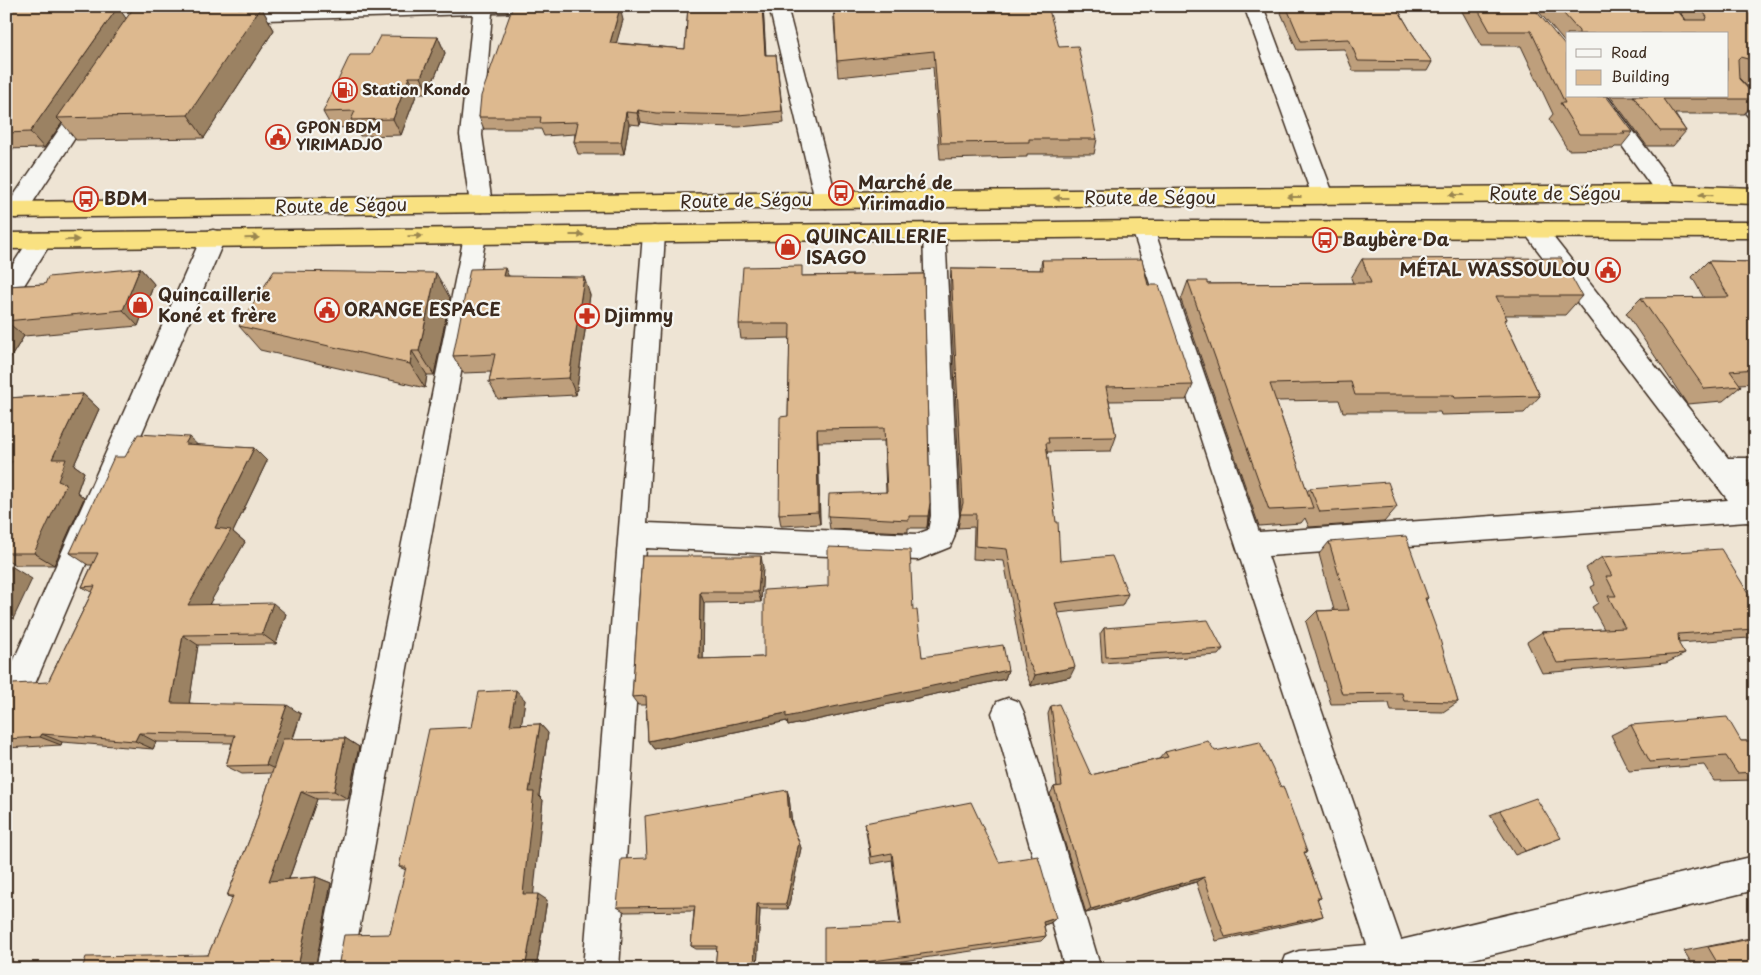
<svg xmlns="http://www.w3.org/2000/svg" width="1761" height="975" font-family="'Playpen Sans',sans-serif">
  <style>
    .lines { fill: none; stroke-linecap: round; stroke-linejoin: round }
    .minor-casing { stroke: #3b2a1e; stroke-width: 3 }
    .trunk-casing { stroke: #3b2a1e; stroke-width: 3 }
    .minor { fill: #f6f6f2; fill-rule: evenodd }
    .trunk { fill: #f9e181; fill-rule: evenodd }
    .wall { fill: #be9f7b; stroke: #3b2a1e; fill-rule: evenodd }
    .shaded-wall { fill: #9b8264; stroke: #3b2a1e }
    .building { fill: #ddb98f; stroke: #3b2a1e }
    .oneway { fill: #9a8650 }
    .labels { text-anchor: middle; stroke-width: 4.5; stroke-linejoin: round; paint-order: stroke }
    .far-poi-label { font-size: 15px; font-weight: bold; fill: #3b2a1e; stroke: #f6f6f2; text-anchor: start }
    .poi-label { font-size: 18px; font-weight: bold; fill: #3b2a1e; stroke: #f6f6f2; text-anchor: start }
    .street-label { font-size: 18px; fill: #3b2a1e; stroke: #f6f6f2 }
  </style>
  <rect width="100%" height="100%" fill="#eee4d4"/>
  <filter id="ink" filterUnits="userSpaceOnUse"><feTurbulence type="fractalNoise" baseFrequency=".02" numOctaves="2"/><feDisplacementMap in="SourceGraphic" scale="10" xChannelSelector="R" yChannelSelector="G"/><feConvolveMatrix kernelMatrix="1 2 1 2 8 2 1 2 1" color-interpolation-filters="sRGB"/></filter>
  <g filter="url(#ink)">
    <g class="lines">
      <defs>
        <path id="minor" d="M337 6H557L555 10 548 12 492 13 482 135 492 204 489 209 481 212 473 209 470 204 460 135 473 14 228 21 221 19 219 15 221 11 228 9Z
          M769 6H787L837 200 834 205 826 208 818 205 815 200Z
          M1244 6H1263L1334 196 1331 201 1323 204 1315 201 1312 196Z
          M1727 74 1734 76 1755 98V118L1748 116 1727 93Z
          M89 94 96 96 99 101 24 216 16 218 8 216 6 207 8 204 82 96Z
          M1586 96H1607L1676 188 1679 193 1676 198 1668 201 1660 198Z
          M1143 221 1151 223 1154 229 1259 532 1728 500 1526 235 1523 229 1526 223 1534 221 1542 223 1728 458H1755V480L1746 481 1755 492V525L1747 522 1268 556 1401 940 1755 856V890L1432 969H1281L1286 956 1299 951 1367 945 1132 229 1135 223Z
          M934 223 942 225 945 231 959 516 954 538 950 547 918 560 646 548 619 969H583L643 234 646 228 654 226 662 228 665 234 647 523 917 534 928 530 931 516 923 231 926 225Z
          M475 228 483 230 486 236 352 969H316L464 236 467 230Z
          M213 230 221 232 225 238 17 726 6 730V678L201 238 205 232Z
          M40 233 48 235 52 241 14 301 6 304V275L32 235Z
          M1008 698 1019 702 1024 713 1101 969H1065L992 713 997 702Z"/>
        <path id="trunk" d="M1668 185 1755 188V204L1668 201 826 208 6 218V202L826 192Z
          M1143 221 1755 222V238L1143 237 6 249V233Z"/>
      </defs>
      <use href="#minor" class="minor-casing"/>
      <use href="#trunk" class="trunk-casing"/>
      <use href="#minor" class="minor"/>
      <use href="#trunk" class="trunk"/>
    </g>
    <path class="wall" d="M6 6H252H248V7H261L274 30 204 138 76 140 62 123 44 148 6 149ZM119 8 133 9 126 19Z
      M513 6H548L623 20 616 43 685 49 688 6H763L766 55H776L784 123 739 127 659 125 641 122 640 125 629 124 624 154H578L574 142 575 134 544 136 541 129H484L479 117Z
      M833 6 1059 47 1097 139 1094 154H1027V157L940 159 933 67 838 77Z
      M1278 6H1396L1410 30 1432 62 1427 71H1353L1344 49 1297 50Z
      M1459 6H1532L1633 132 1621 147H1615L1613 149 1568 150 1549 119 1553 114 1521 46H1481Z
      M1534 6H1674L1686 20 1681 14 1686 6H1755V95L1739 78 1755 96V102L1744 114H1675L1686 131 1673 146H1647L1610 96H1727V34H1567V45Z
      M438 37 445 53 428 93H417L401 135 360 136 355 127 332 128 323 112 370 55Z
      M1362 259 1582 296 1565 315H1505L1507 319 1505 322 1540 396 1524 413 1441 415 1440 412H1343L1339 400 1276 401 1307 492 1310 488 1397 507 1384 522 1309 527 1305 518 1301 523 1259 526 1181 300 1188 281 1207 284 1353 283 1351 278Z
      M1042 260 1148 285 1193 385 1186 400 1109 401 1116 437 1111 451 1047 452 1060 561 1128 594 1122 606 1058 613 1070 677 1031 686 1024 668 1004 561 973 559 974 527 958 528 961 512 950 285 951 269 1040 270Z
      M1708 261 1755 262V383L1739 384 1741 386 1723 401 1687 404 1626 313 1641 298H1704L1692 277Z
      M140 268 154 284 138 326 24 336 6 365V286L45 284Z
      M924 274 929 516 927 528H908V532L830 529 828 516 886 492 884 441 818 442 820 524 781 526 779 514 788 416 790 338 741 339 739 324 803 276Z
      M509 276 590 295 576 395 498 399 489 382 491 372 463 373 453 356Z
      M450 298 434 375H427L425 388 260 350 239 326Z
      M83 394 99 409 74 465 84 472 77 492 84 498 54 565H16L6 559V518L8 512 6 510V398Z
      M198 445 254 448 267 461 233 532 245 542 209 604 286 614 276 644 198 645 189 703 301 714 293 739 345 738 359 747 348 799H317L289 879 316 877 331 883 315 967H338L390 934 406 870 399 867 472 727 525 700 521 725 540 724 548 733 539 796 543 800 533 894 547 900 536 969H82L208 955 233 898 227 896 254 828 272 773 242 774 226 766 232 743 156 742 153 749 62 742 61 745 6 748V699L48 682 92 592 82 587 92 565H88L70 553 125 457Z
      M1329 542 1428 598 1426 600 1458 702 1443 712 1391 711 1389 703 1331 704 1306 622 1317 611 1334 610 1319 554Z
      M642 556 763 567 761 602 704 603 703 659 764 657 913 610 922 657 1008 670 1005 679 788 726 787 721 654 749 648 741 646 705H638L632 697Z
      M1602 557 1755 604V635L1749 638 1678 643 1685 654 1666 663 1542 673 1527 642 1542 632 1604 629 1592 607 1598 603 1591 587 1595 585 1586 568Z
      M1104 628 1223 649 1218 655 1102 663 1100 634Z
      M1051 706 1091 775 1159 759 1165 752 1215 751 1307 852 1304 853 1321 898 1317 899 1323 916 1312 920 1216 941 1196 882 1086 913 1050 794 1054 787 1057 786 1048 714Z
      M1631 725 1741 741H1755V780L1714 781 1704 765 1629 771 1611 735Z
      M787 790 789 797 792 824 801 848 788 909H760L757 969H715L717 949H696L691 946 694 911 625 912 617 907Z
      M1500 811 1561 838 1515 855 1490 815Z
      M865 823 999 862 1056 918 1050 923 1044 925 1046 936 1041 941 868 966 826 968 824 964 900 924 892 860 871 864 866 831Z
      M1755 937V969H1695L1684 951Z"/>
    <path class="shaded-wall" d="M239 6H248L254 17 261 7 274 30 204 138 188 115Z
      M762 6H763L766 68 765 55Z
      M118 7 130 24 57 118 62 123 44 148 30 132Z
      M620 8 623 20 613 55 610 43Z
      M438 37 445 53 428 93 421 77Z
      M409 77 417 93 401 135 393 119Z
      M638 110 641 122 640 125 637 113Z
      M626 112 629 124 624 154 621 142Z
      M140 268 154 284 138 326 123 310Z
      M505 268 513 286 503 276Z
      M436 273 450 298 434 375 419 351Z
      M584 277 590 295 576 395 569 378Z
      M6 321 24 336 6 365Z
      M412 351 427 375 425 388 410 364Z
      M83 394 99 409 74 465 84 472 77 492 84 498 54 565 34 553 58 481 52 459Z
      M817 429 818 442 820 524 818 512Z
      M189 437 203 450 185 444Z
      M254 448 267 461 233 532 245 542 203 615 188 605 215 528Z
      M930 503 929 516 927 528 928 516Z
      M761 556 763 567 761 602 758 592Z
      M11 566 32 579 6 634V576Z
      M700 592 704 603 703 668 699 659Z
      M273 603 286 614 276 644 262 634Z
      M183 635 198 645 188 712 171 703Z
      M1075 667 1070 677 1031 686 1035 675Z
      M1008 670 1005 679 788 726 787 721 654 749 648 741 786 713Z
      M516 690 525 700 520 734 510 725Z
      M287 705 301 714 281 772 266 765Z
      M540 724 548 733 539 796 543 800 533 900 523 894 529 792Z
      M139 733 156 742 153 749 135 741Z
      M42 734 62 742 61 745 40 737Z
      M345 738 359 747 348 799 334 791Z
      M787 790 789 797 792 825 789 818Z
      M301 792 317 799 286 887 269 881Z
      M799 842 801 848 788 909 786 904Z
      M316 877 331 883 315 969 298 967Z
      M1204 877 1196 882 1086 913 1091 909Z
      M538 894 547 900 536 969H525Z
      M757 904 760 909 757 969H754Z
      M1056 918 1050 923 1038 927 1043 922Z"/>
    <path class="building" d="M6 6H65L118 7 30 132 6 133Z
      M135 6H239L238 8 261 7 188 115 57 118Z
      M513 6 620 8 610 43 685 49 688 6H762L765 55H776L782 111 738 115 656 113 638 110 637 113 626 112 621 142H574L578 122 540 123 541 117H479L481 96Z
      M834 6H1048L1059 47 1078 46 1097 139H1029V142L941 143 934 51 837 61Z
      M1286 6H1396L1410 30 1432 62 1358 61 1349 39 1301 41Z
      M1476 6H1532L1567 48V96H1606L1633 132H1623L1625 134H1579L1560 103H1565L1531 31H1490Z
      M1557 6H1674L1685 20H1706L1707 17 1699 6H1755V66L1748 59 1740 57 1738 59 1739 79 1755 96V99H1663L1686 131H1660L1633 96H1727V34H1579V31Z
      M380 36 438 37 421 77H409L393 119 351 120 355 111 323 112 350 55H370Z
      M1561 258 1582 296H1496L1507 319 1504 320 1540 396 1455 398 1454 395H1355L1351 382 1270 384 1313 508 1269 510 1188 281H1207V284L1371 283 1362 259Z
      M1142 259 1148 285H1159L1193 385 1106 387 1116 437 1048 438 1049 443H1046L1056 522H1058L1060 561 1112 556 1128 594 1055 603 1075 667 1035 675 1027 658 1007 549 975 546 976 514H960L963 503 951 269 1043 270 1042 260Z
      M1708 261 1755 262V369L1730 371 1741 386 1705 389 1641 298 1729 297Z
      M802 266V276L924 274 930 503 928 516H909V520L828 516 829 494 887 492 884 428 817 429 818 512 779 514 780 417 788 416 790 324H739L743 267Z
      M140 268 123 310 6 321V286L45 284 48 277Z
      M505 268 503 276 584 277 569 378 489 382 495 354 453 356 470 269Z
      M274 271 436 273 419 351H412L410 364 239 326Z
      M83 394 52 459H66L58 481 66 484 34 553H6V518L12 500H6V473L12 461H6V398Z
      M138 434 189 437 185 444 254 448 215 528 231 530 188 605 273 603 262 634 183 635 171 703 287 705 266 765 226 766 235 735 139 733 135 741 42 734 40 737 6 739V699L13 684 48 682 95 586 82 587 98 553H70L114 457H125Z
      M1388 482 1397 507 1320 512 1310 488Z
      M1406 536 1428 598H1425L1439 636 1458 702 1404 701 1402 693 1342 694 1317 611 1349 610 1329 542Z
      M828 547 910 550 913 610H917L922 657 1003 645 1008 670 786 717V713L648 741 646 696 632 697 642 556H761L758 592H700L699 659 764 657V590L828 586Z
      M1721 549 1755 604V629L1678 634 1679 644 1685 654 1557 663 1542 632 1625 628 1608 596H1616L1606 576H1612L1602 557Z
      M11 566 6 576V567Z
      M1208 620 1223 649 1106 657 1104 628Z
      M516 690 510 725 540 724 529 792H534L523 894H538L525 969H82L86 957 208 955 233 896H227L254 828 283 739 345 738 334 791 301 792 269 881 316 877 298 967H338L344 935 390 934 406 867H399L429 729 472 727 479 692Z
      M1059 704 1091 775 1168 757 1165 752 1208 741 1215 751 1260 742 1281 787 1283 786 1307 852H1304L1321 898H1317L1323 916 1225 937 1204 877 1091 909 1054 787 1062 786 1051 706Z
      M1727 717 1741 741H1755V772L1737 773 1726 756 1650 762 1631 725Z
      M787 790 789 818 799 842 786 904H757L754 969H715L717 946H691L695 906 617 907 621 859 647 858 645 816Z
      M1536 798 1561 838 1525 851 1500 811Z
      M971 802 999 862 1038 856 1056 918 1043 922 1046 936 867 962 824 964V927L901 924 892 853 871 857 865 823Z
      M1755 938V969H1721L1708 947Z"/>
    <defs><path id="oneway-solid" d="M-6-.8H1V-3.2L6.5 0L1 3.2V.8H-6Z" transform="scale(1.25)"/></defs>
    <g class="oneway">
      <use href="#oneway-solid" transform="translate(1456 195) rotate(180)"/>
      <use href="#oneway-solid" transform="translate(1706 195) rotate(-178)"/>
      <use href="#oneway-solid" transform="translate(1294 197) rotate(180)"/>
      <use href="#oneway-solid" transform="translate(1061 198) rotate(180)"/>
      <use href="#oneway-solid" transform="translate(577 235)"/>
      <use href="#oneway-solid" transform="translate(415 236) rotate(-1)"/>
      <use href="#oneway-solid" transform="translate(252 238) rotate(-1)"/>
      <use href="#oneway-solid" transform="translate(72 240) rotate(-1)"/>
    </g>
  </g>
  <defs>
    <symbol id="fuel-ring" viewBox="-11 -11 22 22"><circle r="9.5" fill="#f6f6f2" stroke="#c8321e" stroke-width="1.5"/><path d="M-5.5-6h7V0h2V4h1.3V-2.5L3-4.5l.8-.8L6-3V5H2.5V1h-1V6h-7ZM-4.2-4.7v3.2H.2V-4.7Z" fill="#c8321e"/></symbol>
    <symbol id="civic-ring" viewBox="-11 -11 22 22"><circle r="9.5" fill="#f6f6f2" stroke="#c8321e" stroke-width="1.5"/><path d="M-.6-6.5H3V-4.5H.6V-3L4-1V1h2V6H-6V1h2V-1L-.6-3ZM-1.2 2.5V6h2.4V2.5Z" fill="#c8321e"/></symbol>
    <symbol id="bus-ring" viewBox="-11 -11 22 22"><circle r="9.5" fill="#f6f6f2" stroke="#c8321e" stroke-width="1.5"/><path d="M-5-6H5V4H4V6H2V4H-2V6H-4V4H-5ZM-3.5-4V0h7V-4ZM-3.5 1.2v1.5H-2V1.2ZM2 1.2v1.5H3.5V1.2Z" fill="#c8321e"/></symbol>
    <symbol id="shop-ring" viewBox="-11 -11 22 22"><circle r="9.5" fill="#f6f6f2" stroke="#c8321e" stroke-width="1.5"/><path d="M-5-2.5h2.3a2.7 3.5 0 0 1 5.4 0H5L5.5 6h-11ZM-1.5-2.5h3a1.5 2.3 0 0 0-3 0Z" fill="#c8321e"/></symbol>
    <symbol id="pharmacy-ring" viewBox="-11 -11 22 22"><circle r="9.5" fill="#f6f6f2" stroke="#c8321e" stroke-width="1.5"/><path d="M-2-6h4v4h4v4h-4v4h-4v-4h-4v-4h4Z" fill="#c8321e"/></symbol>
  </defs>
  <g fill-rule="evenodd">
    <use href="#fuel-ring" x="331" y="76" width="28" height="28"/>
    <use href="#civic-ring" x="264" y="123" width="28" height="28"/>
    <use href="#bus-ring" x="827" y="179" width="28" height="28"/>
    <use href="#bus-ring" x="72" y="185" width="28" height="28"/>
    <use href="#bus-ring" x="1311" y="226" width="28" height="28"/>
    <use href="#shop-ring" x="774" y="233" width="28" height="28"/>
    <use href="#civic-ring" x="1594" y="256" width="28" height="28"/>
    <use href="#shop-ring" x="126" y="291" width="28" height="28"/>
    <use href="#civic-ring" x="313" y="296" width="28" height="28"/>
    <use href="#pharmacy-ring" x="573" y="302" width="28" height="28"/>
  </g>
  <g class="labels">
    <g class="far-poi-label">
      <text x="362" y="95">Station Kondo</text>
      <text x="296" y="133">GPON BDM<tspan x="296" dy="17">YIRIMADJO</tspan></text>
    </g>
    <g class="poi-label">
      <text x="858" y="189">Marché de<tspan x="858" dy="21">Yirimadio</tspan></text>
      <text x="104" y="205">BDM</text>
      <text x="806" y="243">QUINCAILLERIE<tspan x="806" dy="21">ISAGO</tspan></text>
      <text x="1342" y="246">Baybère Da</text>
      <text x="1590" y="276" text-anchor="end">MÉTAL WASSOULOU</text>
      <text x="158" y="301">Quincaillerie<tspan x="158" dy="21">Koné et frère</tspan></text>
      <text x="344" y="316">ORANGE ESPACE</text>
      <text x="604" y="322">Djimmy</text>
    </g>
    <g class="street-label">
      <text x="1555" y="200">Route de Ségou</text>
      <text x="1150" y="204">Route de Ségou</text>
      <text transform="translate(746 201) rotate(-1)" y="6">Route de Ségou</text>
      <text transform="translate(341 206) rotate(-1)" y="6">Route de Ségou</text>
    </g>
  </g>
  <rect width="1761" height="975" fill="none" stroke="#f6f6f2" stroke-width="25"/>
  <rect x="12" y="12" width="1736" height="950" fill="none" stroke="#3b2a1e" stroke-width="2" filter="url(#ink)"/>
  <rect x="1566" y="32" width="162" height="65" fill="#f6f6f2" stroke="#aba49d"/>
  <rect x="1576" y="49" width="25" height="8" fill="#f6f6f2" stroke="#aba49d"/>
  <text x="1611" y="58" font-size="15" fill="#3b2a1e">Road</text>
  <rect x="1576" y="70" width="25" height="15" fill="#ddb98f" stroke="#aba49d"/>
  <text x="1611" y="82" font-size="15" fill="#3b2a1e">Building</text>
</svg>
